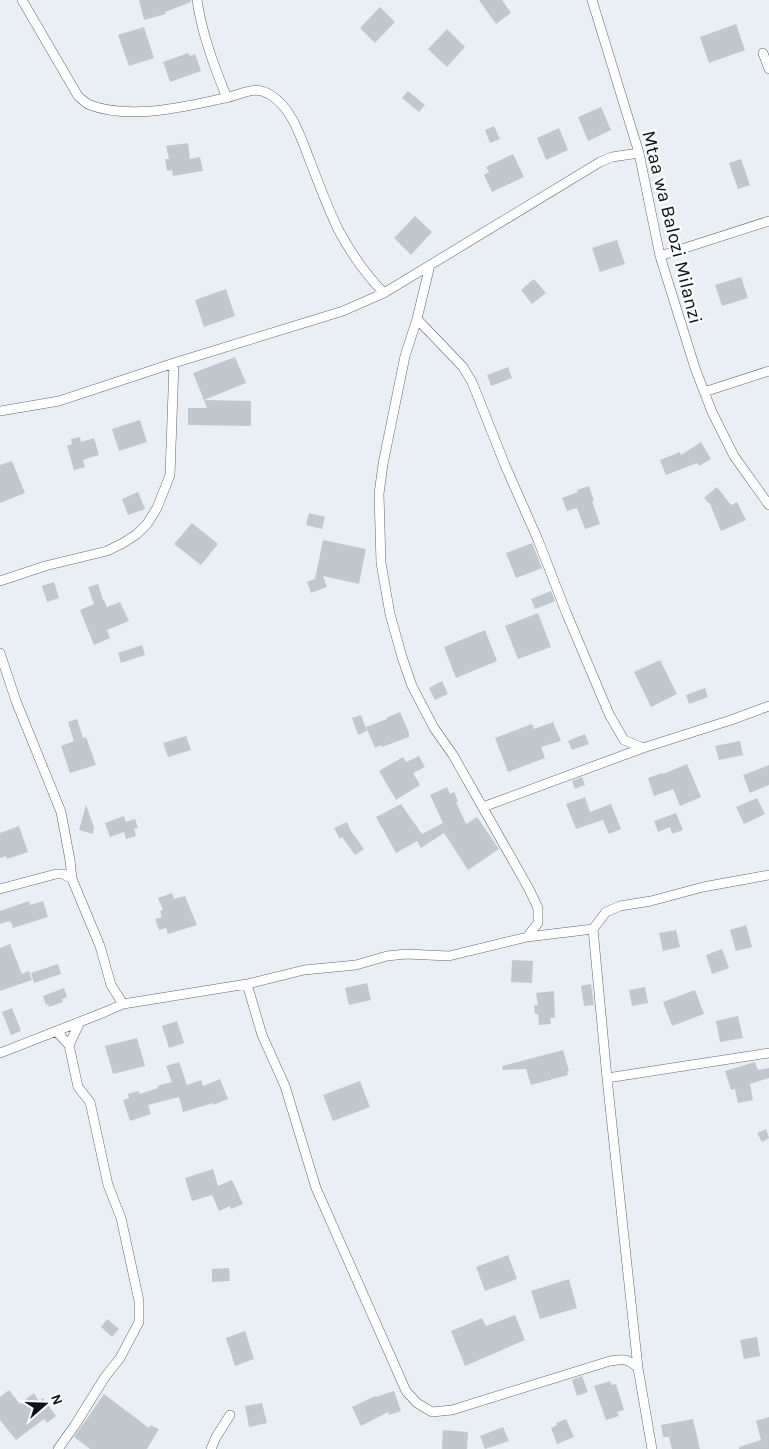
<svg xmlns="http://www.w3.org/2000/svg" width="769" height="1449" font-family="Karla,sans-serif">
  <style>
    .building { fill: #c1c8cd }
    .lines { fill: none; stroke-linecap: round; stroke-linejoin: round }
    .minor-casing { stroke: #61676c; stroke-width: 10 }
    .minor { stroke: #fff; stroke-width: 9 }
    .labels { text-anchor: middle; stroke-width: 5; stroke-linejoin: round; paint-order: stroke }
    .street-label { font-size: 19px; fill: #0f1113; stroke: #f9fcfe }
  </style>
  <rect width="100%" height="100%" fill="#e9eff5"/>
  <path class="building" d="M139 0H191V2L165 12 166 14 144 20Z
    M479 0H502L511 13 496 24Z
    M380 7 395 22 375 43 360 28Z
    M736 24 745 50 709 63 700 37Z
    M144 27 154 58 129 66 118 35Z
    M447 29 465 47 447 67 428 49Z
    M188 53 190 56 195 54 201 71 170 82 163 62Z
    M408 91 425 105 419 112 402 98Z
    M601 107 611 130 588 141 578 117Z
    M494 126 500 139 490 143 485 130Z
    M559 128 568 150 546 160 537 138Z
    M188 143 190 159 200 157 203 171 173 176 172 170 167 171 165 159H169L166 146Z
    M513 154 524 177 492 192 484 175 489 172 486 167Z
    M741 159 750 185 738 189 729 163Z
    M415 216 432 232 411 255 394 238Z
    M617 240 625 264 600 272 592 248Z
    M741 277 748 298 722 306 715 285Z
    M534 279 546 293 532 304 521 290Z
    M226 289 235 316 204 327 195 300Z
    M235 357 246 383 204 400 251 401V426L188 425V408H207L193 373Z
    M508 367 512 378 491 386 487 375Z
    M140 420 147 442 119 451 112 429Z
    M80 437 81 442 94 438 99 455 83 460 85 467 74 470 67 446 72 444 71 439Z
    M701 442 711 459 699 466 697 463 666 475 660 460 680 452 681 455Z
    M12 461 25 493 0 503V465Z
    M589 486 594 501H592L600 524 585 529 577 508 567 511 562 498 578 492 577 490Z
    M717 487 731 505 737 502 746 520 721 531 710 504 704 498Z
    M138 492 145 509 128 515 122 499Z
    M309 513 325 517 322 529 306 525Z
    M192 523 218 544 201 565 174 544Z
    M323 540 366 549 359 584 323 576 327 587 311 593 307 582 315 579Z
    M532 543 542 568 516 578 506 553Z
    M54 582 59 598 47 602 42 586Z
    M98 584 103 600H104L107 607 120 602 129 621 107 630 110 638 94 645 80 610 94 604 88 587Z
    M551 591 555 601 535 609 531 599Z
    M538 613 551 647 518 659 505 626Z
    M485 630 497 661 456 678 444 647Z
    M142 645 145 655 121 663 118 653Z
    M660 660 677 694 651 707 634 672Z
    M442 681 448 694 435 700 429 688Z
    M705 688 708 697 689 704 686 695Z
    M400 712 409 733V737L382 747 381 745 375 748 366 727 387 719 386 718Z
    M361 715 367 731 358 735 352 718Z
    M77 719 83 738 86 737 96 765 70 773 61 746 74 741 68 722Z
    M553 722 561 741 541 747 545 758 508 772 495 738 532 724 534 729Z
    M585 734 589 744 572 750 568 741Z
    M186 736 191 750 168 757 163 743Z
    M740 741 743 755 719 760 715 746Z
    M419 756 425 767 413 773 420 785 396 800 379 771 403 757 406 762Z
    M687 764 701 797 680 806 673 789 654 796 648 778 662 773 663 774Z
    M769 765V785L750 793 743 775Z
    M582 777 585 785 575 789 572 781Z
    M447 787 450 794 454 792 458 801 456 802 466 824 477 817 499 849 468 870 444 833 421 848 417 841 396 853 376 817 401 804 422 834 443 823 430 795Z
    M585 797 590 812 611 804 621 829 609 834 603 820 576 829 566 804Z
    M757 798 765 814 744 824 736 807Z
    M86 805 94 827 93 834 79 830Z
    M676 813 683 830 672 834 670 827 658 832 654 821Z
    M124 816 126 822 135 819 138 828 134 829 136 836 126 839 124 832 110 837 105 823Z
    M347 822 351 831 364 849 355 855 342 837 340 839 334 828Z
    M19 826 28 852 7 859 6 856 0 858V833Z
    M172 893 174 899 185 896 197 925 168 934 166 928 159 930 155 919 162 917 160 911 163 910 158 898Z
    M29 901 30 905 43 901 48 917 13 928 11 922 10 923 9 921 0 924V911Z
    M746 925 752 947 736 951 730 930Z
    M676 930 680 947 663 951 659 933Z
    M10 944 22 974 29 971 32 980 0 991V948Z
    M722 949 729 968 712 974 706 955Z
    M512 960 533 961 532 983 511 982Z
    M58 964 61 974 34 983 31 973Z
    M367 983 371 1000 349 1005 345 988Z
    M591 984 594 1005 584 1006 581 986Z
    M645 987 648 1003 632 1006 629 990Z
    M64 988 67 997 62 999 63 1002 49 1007 48 1004 46 1005 43 996Z
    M695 990 704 1014 672 1026 663 1002Z
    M554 991 555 1018H550L551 1024 539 1025 538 1014H535L534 1005H538L536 993Z
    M12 1008 21 1031 11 1035 2 1012Z
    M738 1016 743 1038 720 1042 716 1021Z
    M177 1021 184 1043 169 1048 162 1026Z
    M137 1038 145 1066 113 1074 105 1046Z
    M563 1050 569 1071 567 1072 568 1075 531 1085 526 1069 503 1070 502 1066Z
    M179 1062 187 1085 201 1080 203 1086 220 1079 228 1099 213 1105V1103L183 1112 179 1097 148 1105 151 1114 130 1121 123 1100 129 1098 128 1094 138 1091 140 1094 158 1088 157 1086 172 1082 166 1066Z
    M755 1062 758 1070 769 1068V1078L750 1084 753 1100 738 1103 735 1089 731 1090 725 1071Z
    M360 1081 370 1107 333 1121 323 1095Z
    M766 1129 769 1138 762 1142 757 1133Z
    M213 1169 218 1186 232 1180 243 1204 231 1209 230 1206 219 1211 212 1195 192 1201 185 1178Z
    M508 1255 517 1279 485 1291 476 1267Z
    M229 1268 230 1281 212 1282V1269Z
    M569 1279 577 1308 540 1319 531 1291Z
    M515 1315 525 1340 465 1366 451 1331 482 1318 486 1326Z
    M107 1319 119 1329 112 1337 101 1327Z
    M245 1331 254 1359 235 1366 226 1338Z
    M757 1337 760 1356 744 1359 740 1340Z
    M582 1376 588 1392 577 1396 572 1380Z
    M610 1381 612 1385 616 1384 624 1410 617 1412 619 1416 606 1420 594 1386Z
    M9 1390 20 1404 34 1393 39 1401 43 1398 56 1416 47 1423 44 1419 16 1440 0 1420V1397Z
    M394 1391 401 1411 389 1415 388 1412 361 1426 352 1407 375 1396 376 1397Z
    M104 1394 149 1428 150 1425 159 1429 147 1449H90L74 1437Z
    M262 1403 267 1423 249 1427 245 1406Z
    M769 1417V1449H739V1447L761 1440 756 1421Z
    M566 1419 574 1437 557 1444 551 1428 557 1425 556 1423Z
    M693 1419 700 1449H672L669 1437H663L661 1425Z
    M503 1427 509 1441 485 1449 480 1436Z
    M443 1430 468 1432 467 1449H442Z"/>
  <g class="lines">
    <defs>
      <path id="minor" d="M22 0 78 96C82 99 85 103 90 105 130 120 185 107 225 98 242 95 252 85 269 94 292 107 301 138 310 161 319 184 328 209 339 231 351 253 366 275 384 293
        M197 0C202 34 214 66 227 98
        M592 0 639 153 660 256 695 368 712 412 734 456 769 505
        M763 53 769 69
        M660 256 769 221
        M417 319 463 367 472 382 505 465 538 540 566 612 609 714 624 740 643 748
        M704 392 769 371
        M0 411 59 401 174 363 343 311 384 293 600 162 612 157 639 153
        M0 581 45 566 107 551 123 543 137 534 147 524 157 508 170 475 174 363
        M0 653 16 701 61 812 70 860 72 879 100 946 111 985 123 1004
        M483 807 643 748 731 720 769 706
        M0 889 56 874H63L72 879
        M527 937 593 929
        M247 984 262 1035 285 1086 316 1188 406 1391 417 1403 432 1412 452 1410 610 1361C624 1359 627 1358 638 1368L652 1449
        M56 1031 69 1045 78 1087 90 1102 108 1185 121 1218 139 1301V1322L120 1358 105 1377 75 1425 58 1449
        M69 1045 80 1022
        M0 1053 105 1012 123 1004 247 984 304 970 356 965 387 956 406 954 449 956 527 937 538 923V908L529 889 453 755 434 728 412 686 402 657 390 614 381 563 379 494 383 464 405 356 417 319 430 265
        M607 1078 769 1053
        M638 1368 607 1078 593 929 606 912 620 906 651 901 703 887 769 875
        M211 1449 216 1437 230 1415"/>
    </defs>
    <use href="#minor" class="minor-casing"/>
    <use href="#minor" class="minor"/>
  </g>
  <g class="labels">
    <g class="street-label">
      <text transform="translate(673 227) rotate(76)" y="7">Mtaa wa Balozi Milanzi</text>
    </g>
  </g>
  <g transform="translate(45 1404) rotate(70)" stroke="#f9fcfe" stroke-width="4" paint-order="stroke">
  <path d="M0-4L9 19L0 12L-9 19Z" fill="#0f1113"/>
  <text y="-8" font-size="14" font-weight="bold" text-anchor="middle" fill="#0f1113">N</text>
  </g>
</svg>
